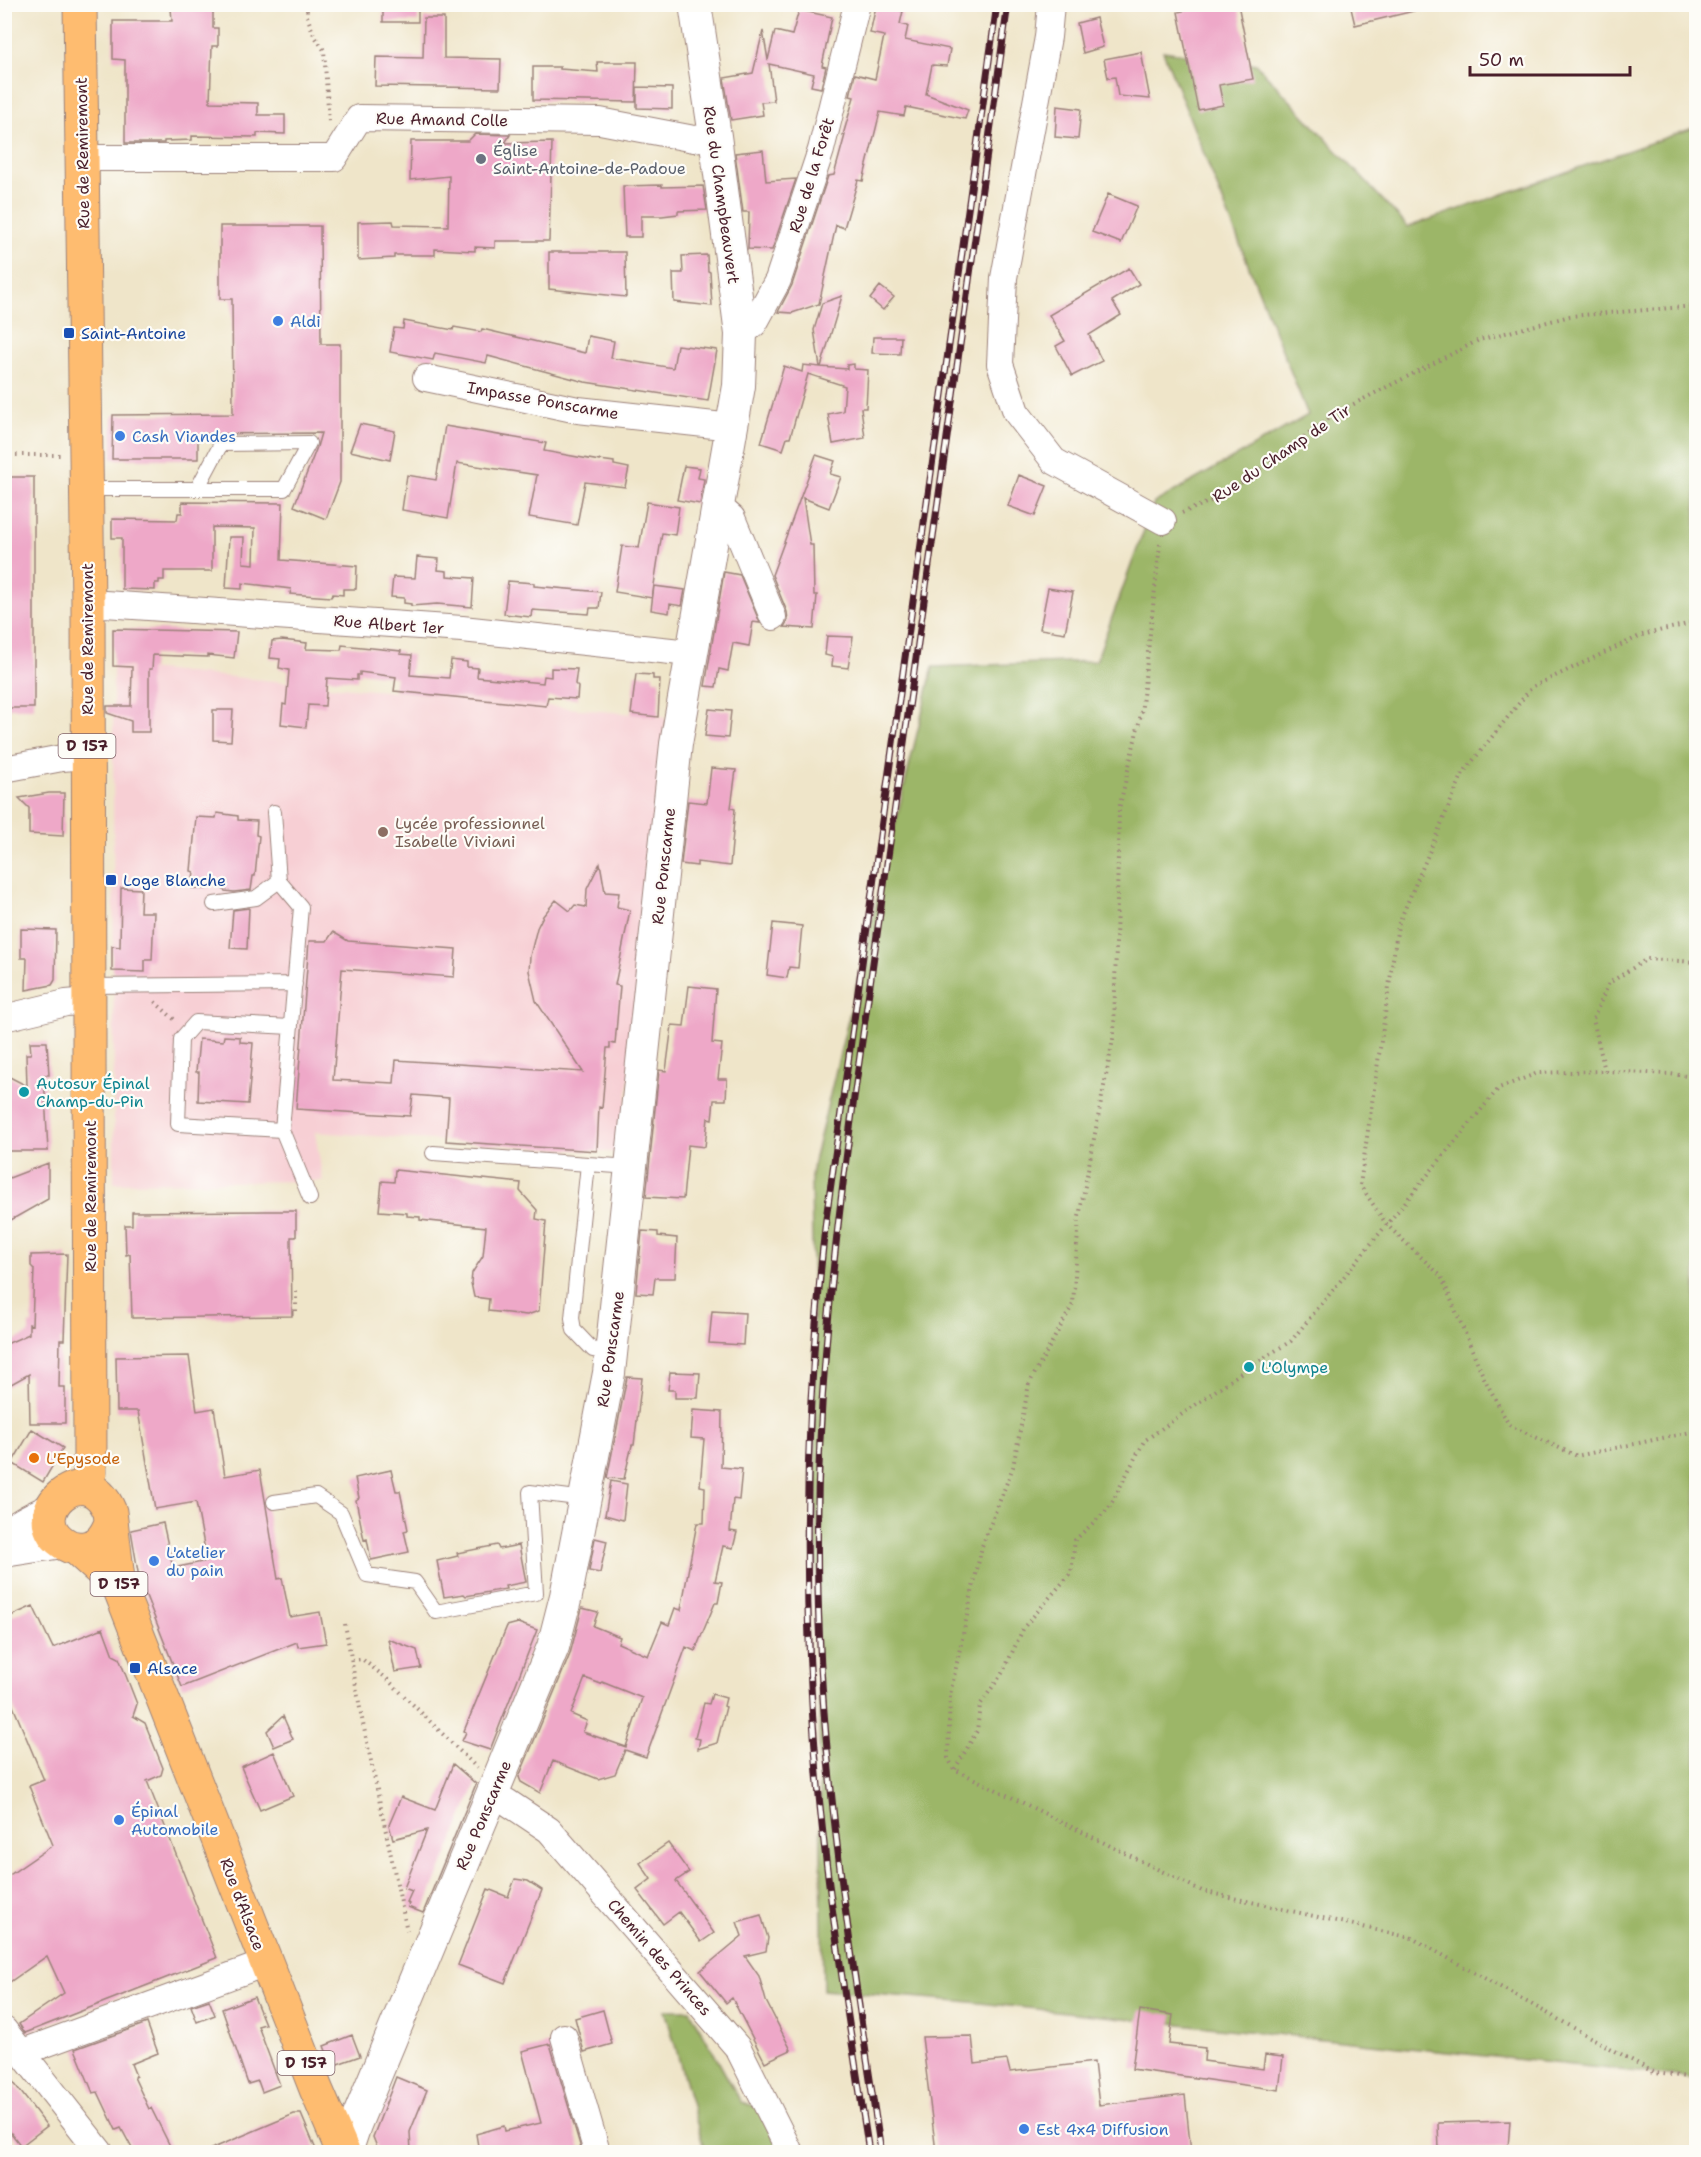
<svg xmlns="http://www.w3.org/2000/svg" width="1701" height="2157" font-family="'Shantell Sans',sans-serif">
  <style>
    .built { fill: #f7cfd4 }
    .forest { fill: #9cb667; stroke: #736a49; stroke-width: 1.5 }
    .building { fill: #eea8c8; fill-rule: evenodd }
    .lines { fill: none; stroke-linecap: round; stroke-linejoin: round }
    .service-casing { stroke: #9c827a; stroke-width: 16 }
    .minor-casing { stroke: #9c827a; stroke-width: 28 }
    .tertiary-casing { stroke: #9c827a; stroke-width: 34 }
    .primary-casing { stroke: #9c827a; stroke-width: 35 }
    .path { stroke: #9c827a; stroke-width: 4; stroke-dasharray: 1.5 4.5; stroke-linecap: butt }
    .service { stroke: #fff; stroke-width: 14 }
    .minor { stroke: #fff; stroke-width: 26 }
    .tertiary { stroke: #fff; stroke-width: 32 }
    .primary { stroke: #febc70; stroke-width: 33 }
    .rail-casing { stroke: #4a1f2b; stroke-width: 7 }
    .rail { stroke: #fdfcf7; stroke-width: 4.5; stroke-dasharray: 14; stroke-linecap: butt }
    .worship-dot { fill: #6b7280; stroke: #fdfcf7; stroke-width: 2 }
    .shop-dot { fill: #3f7fe0; stroke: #fdfcf7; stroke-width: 2 }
    .transit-dot { fill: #1a4fb4; stroke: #fdfcf7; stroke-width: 2 }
    .education-dot { fill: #8d6e63; stroke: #fdfcf7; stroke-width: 2 }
    .culture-dot { fill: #0f9aa8; stroke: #fdfcf7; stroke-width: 2 }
    .food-dot { fill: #e8710a; stroke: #fdfcf7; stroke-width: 2 }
    .labels { text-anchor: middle; stroke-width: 4.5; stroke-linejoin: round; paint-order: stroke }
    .shield { fill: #fdfcf7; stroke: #806168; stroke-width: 1.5 }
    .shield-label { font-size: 15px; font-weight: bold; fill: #4a1f2b }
    .street-label { font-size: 16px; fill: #4a1f2b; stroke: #fdfcf7 }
    .worship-label { font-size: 16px; fill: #5b616d; stroke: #fdfcf7; text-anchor: start }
    .shop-label { font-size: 16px; fill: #366cbe; stroke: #fdfcf7; text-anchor: start }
    .transit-label { font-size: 16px; fill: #164399; stroke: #fdfcf7; text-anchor: start }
    .education-label { font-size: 16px; fill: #785e54; stroke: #fdfcf7; text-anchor: start }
    .culture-label { font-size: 16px; fill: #0d838f; stroke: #fdfcf7; text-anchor: start }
    .food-label { font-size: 16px; fill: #c56008; stroke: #fdfcf7; text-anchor: start }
  </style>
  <rect width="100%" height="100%" fill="#fdfcf7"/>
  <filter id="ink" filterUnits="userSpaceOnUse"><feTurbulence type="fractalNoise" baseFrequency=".0167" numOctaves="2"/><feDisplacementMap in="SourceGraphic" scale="12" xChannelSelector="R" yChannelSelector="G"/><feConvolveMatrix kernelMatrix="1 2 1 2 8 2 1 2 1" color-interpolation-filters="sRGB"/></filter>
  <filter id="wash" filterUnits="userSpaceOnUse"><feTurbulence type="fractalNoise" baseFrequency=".008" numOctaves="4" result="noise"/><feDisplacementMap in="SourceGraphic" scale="24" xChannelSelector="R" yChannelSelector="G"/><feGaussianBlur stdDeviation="1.35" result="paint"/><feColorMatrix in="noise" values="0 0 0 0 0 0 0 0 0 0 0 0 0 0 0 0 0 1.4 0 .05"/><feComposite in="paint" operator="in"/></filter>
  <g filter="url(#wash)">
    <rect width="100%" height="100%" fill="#efe5c9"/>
    <path class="built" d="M113 666 666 717 621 1153 315 1132 323 1181 114 1183Z"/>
    <path class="forest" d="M1163 51 1256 64 1408 227 1696 127V2078L960 2001 823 1990 811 1174 933 667 1096 661 1154 503 1308 415Z
      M665 2010H690L741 2102 761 2108 781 2152H705Z"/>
    <g id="blocks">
      <path class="building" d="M383 4H418V22H383Z
        M1215 4H1238L1253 79 1219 85 1223 105 1198 110 1178 12Z
        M1350 4H1413L1414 11 1355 25Z
        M876 6 903 11 900 24 908 26 905 40 950 49 947 66 932 65 926 94 968 110 965 119 906 107 904 116 880 112 863 181 858 180 844 228 836 225 819 304 792 313 778 312 792 285 828 176 834 175 845 135H843L854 97 850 96 855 74 875 79 884 36 870 33Z
        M171 8 213 9V28H218V46H212L210 102 258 103V115H285V134L257 133V137L192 136V140L164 141V143H125V60L113 59V21H172Z
        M799 10 832 17 822 66 826 67 821 88 811 86 814 74 769 64 774 101 761 102 763 115 731 120 724 78 753 73 763 31 768 60 775 31 792 35Z
        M424 18H444V58L501 59 500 88 375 86 376 57 423 58Z
        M1096 18 1103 47 1083 53 1077 23Z
        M1141 52 1150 99 1118 96 1115 77 1108 78 1104 59Z
        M597 62H637L636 102 533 100V67H560V69L598 72Z
        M637 87 672 88V109L637 108Z
        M1057 106 1081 109 1078 139 1055 137Z
        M475 134 510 135 505 143 552 142 549 241H495V248L475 247V251L435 249V255H394V258L358 260V222L393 221 394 225 448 226 449 176 410 180 411 141H468Z
        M763 150 766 181 796 179 772 250 748 249 749 212H743L735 153Z
        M662 185V187L703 186 707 210 678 211V214L662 216H641V237H625L623 186Z
        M1108 194 1137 206 1121 243 1092 232Z
        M220 226H320L321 344H340V482L326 519 294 506 317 447 321 433 198 434V459H112L113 415 233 414 232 299H220Z
        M549 252H625L626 297 549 289Z
        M707 255 708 271 710 272 712 306 674 302 673 273H683L682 256Z
        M1129 268 1139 284 1112 301 1121 315 1089 335 1102 361 1072 376 1056 346 1065 341 1049 315Z
        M880 286 894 297 883 310 870 299Z
        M842 296 821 367 847 369V365L854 364V369L868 370 866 408H861L865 438 833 444 828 414 843 411 845 386 808 374 790 438H787L783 450 761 443 784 366 802 372 803 365 820 367 814 330 822 303Z
        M404 321 453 330 454 327 481 332 482 329 585 353 588 336 614 341 611 358 673 368 677 345 717 350 708 401 585 382 488 356 486 363 435 353 433 360 390 352 394 328 403 329Z
        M873 337H901L900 354 872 353Z
        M360 424 395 431 390 460 350 451Z
        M445 426 546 443 544 451 600 461V460L614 462V465L629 468 625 487 585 482 577 525 529 517 537 475 457 463 448 518 402 510 407 475 436 480Z
        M816 455 835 461 830 474 841 477 829 508 803 498 810 545H813L814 595H817L814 629 784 627 788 620 787 612 772 575Z
        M684 466 700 468 698 478 704 479 700 504 677 500Z
        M1019 475 1047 486 1035 516 1008 506Z
        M4 477H34V708H4Z
        M182 502 283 503 281 560 357 566 356 589H343V595L333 594 331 597 290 594 291 589 242 583V589L226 588 229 537H244L243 563 254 564 255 528 212 527V571H164V580H159V583H155V590L122 589V538H112V519L177 520 178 513H182Z
        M647 502 679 507 675 535 662 533 652 598 615 592 622 546 639 548Z
        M417 557 439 559 438 570 447 571V576L474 578 472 607 437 604 411 606V604L404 603V598L391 597 393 577 415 578Z
        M724 572 740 575 760 623 753 622 749 646 733 643 728 671 719 669 716 687 705 686Z
        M508 581 534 583V586L601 592 599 608H590L589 614 532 610 531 617 504 614Z
        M654 586 685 590 682 606 670 604 669 613 651 610Z
        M1048 588 1073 592 1065 633 1040 629Z
        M113 629 237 632 234 658 208 655V657L153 655 152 669H149V732H131V721L107 713V706H131L132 667 113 666Z
        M827 636 853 637 848 668 832 666 833 657 825 655Z
        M282 640 307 643 306 649 341 650 342 645 401 651 400 654 412 655 410 675 449 678 451 660 467 662V667L478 668 477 677 543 683 544 676 551 677V668L577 669 575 684 578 687 577 699 548 697 546 706 394 691 396 677 360 672V675H357V680L327 678 325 706 308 705 306 727 281 724 283 704 286 705 289 670 279 668 280 659 270 658 272 641Z
        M636 674 653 675V679H660L658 717 631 714Z
        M709 709 731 711 728 738 705 736Z
        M213 710H233L231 741 213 740Z
        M711 768 736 770 731 808 735 809 730 866 697 862V866L681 864 688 801 707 803Z
        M49 793H64L63 836 29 834V808L19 798Z
        M217 813 238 816V820L257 821 256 835 259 836 255 876H253L251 890 234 892 225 891 216 881 207 889 192 888 194 872 191 871 196 817 216 818Z
        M600 863 605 892 619 893 617 907 630 910 615 985 620 986 615 1044 610 1043V1048H607L602 1108 599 1107 597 1151 446 1141 449 1098 413 1095 410 1116 296 1109 309 941H327L333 932 348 941 456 949 454 977 342 969 333 1080 394 1083 396 1060 583 1072 536 1001 529 971 530 956 537 928 543 916 556 900 570 911 575 905 586 907 587 889Z
        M121 888 141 889 140 912H154L152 960H145V972L112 971V946L120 947Z
        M249 908 247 949 230 948 233 910Z
        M773 923 802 926 798 968 789 967 787 978 767 975Z
        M21 929 56 930 55 980 52 985 26 990 27 958H21Z
        M689 986 716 989 712 1043 722 1044 718 1079H727L726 1100H714L712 1119 708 1118 705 1147 688 1145 683 1199 646 1197 659 1070 666 1071 672 1025 684 1026Z
        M224 1036 240 1037V1042L253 1043 248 1104 198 1101 199 1072H196L199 1039 223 1041Z
        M30 1042H47L49 1075H44L48 1151H6L4 1074 27 1086 26 1054H31Z
        M48 1163V1199L4 1224V1180Z
        M395 1170 521 1183 520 1191 537 1210 536 1219 546 1221 539 1311 527 1315 488 1311 489 1299 474 1297 471 1283 472 1273 483 1256 486 1227 420 1220V1217L407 1216V1213L379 1211 382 1181 394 1182Z
        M264 1211H296V1237H291L292 1316 132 1318 130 1254 126 1255 125 1225H132V1212Z
        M642 1231 658 1232V1236L677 1238 675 1278H655L653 1294 636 1293Z
        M67 1254 64 1340H60L59 1387H65V1423H30L29 1374 4 1388V1345L29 1334V1324L32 1325 34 1269 31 1266V1255Z
        M712 1311 745 1313 743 1345 709 1343Z
        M189 1356 197 1411 214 1408 225 1476 260 1470 278 1579 282 1578 290 1617 320 1612 326 1643 298 1647 297 1642 182 1687 139 1578 131 1530 163 1523 173 1568 207 1561 196 1502 155 1509 138 1411H117L116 1357Z
        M670 1372 700 1373 698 1398H675V1390H668Z
        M627 1377 642 1378 634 1445H632L624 1479 607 1478Z
        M693 1410 722 1412 721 1467 742 1469 739 1500 733 1499 730 1531 737 1532 733 1548 723 1546 715 1581 722 1582 718 1603H715L695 1651 686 1647 646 1757 625 1750 615 1774 598 1779 553 1761 540 1793 521 1782 519 1777 570 1654 582 1608 598 1612 593 1626 620 1637 618 1643 648 1656 662 1622 669 1625 675 1608 681 1610 697 1523H704L705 1487 700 1486 704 1439 691 1438ZM585 1678 601 1684 602 1682 642 1698 626 1747 583 1732 587 1721 571 1714Z
        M32 1429 63 1448 43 1482 12 1463Z
        M391 1470 396 1491H400L408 1530 404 1531 409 1552 371 1560 367 1539 364 1540 356 1500 359 1498 355 1478Z
        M611 1481 627 1484 623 1520 605 1515Z
        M595 1538 607 1541 600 1573 589 1571Z
        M497 1545 499 1549 519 1545 526 1582 505 1586 506 1589 466 1596 464 1594 444 1597 437 1561 458 1556 457 1553Z
        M33 1606 53 1648 103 1628 113 1655 119 1658 137 1704 133 1716 145 1723 163 1768 161 1775 147 1781 217 1958 25 2033 19 2024 64 1993 47 1956 4 1986V1879L53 1845 29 1786 44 1780 10 1699 4 1701V1619Z
        M518 1623 537 1630 490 1750 462 1741 466 1732 464 1731 507 1626Z
        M388 1639 417 1650 421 1668 395 1672Z
        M712 1694 726 1698 724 1706 726 1707 717 1743 698 1749 700 1739 695 1738 704 1703 709 1704Z
        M283 1716 293 1739 274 1747 267 1731Z
        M274 1752 293 1796 260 1810 241 1767Z
        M453 1764 476 1784 423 1913 408 1907 409 1904 407 1902 412 1891 404 1888 427 1830 393 1839 389 1825 401 1797 435 1810Z
        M668 1843 689 1872 676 1881 714 1933 701 1942 679 1912 663 1924 637 1890 651 1879 640 1863Z
        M515 1879 528 1881 542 1890 505 1983 458 1965 488 1889 508 1897Z
        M761 1915 768 1938 766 1951 745 1956 759 1976 766 2001 791 2050 765 2062 732 1998 726 2003 700 1971 742 1936 737 1922Z
        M254 1997 265 2024 258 2026 280 2085 262 2092 258 2081 248 2084 222 2009Z
        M209 2000 215 2015 197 2022 191 2006Z
        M603 2010 612 2044 584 2052 575 2018Z
        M1140 2010 1173 2015 1169 2044 1205 2048 1204 2061 1263 2069 1265 2055 1283 2057 1279 2090 1132 2069Z
        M147 2023 158 2053 131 2064 136 2076 134 2077 149 2109 151 2108 173 2152H134L121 2128 116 2130 98 2092 93 2093 75 2049Z
        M352 2035 360 2056 332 2066 324 2046Z
        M972 2036 975 2064 1007 2060 1010 2072 1094 2062 1099 2105 1185 2095 1191 2152H936L922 2037Z
        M550 2044 582 2152H479L476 2134 504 2126 505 2131 541 2123 522 2051Z
        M4 2070 47 2126 21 2146 4 2124Z
        M396 2077 427 2090 410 2132 411 2152H379L373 2137Z
        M294 2114H301L317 2152H204Z
        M1510 2121 1508 2148 1439 2150 1438 2123Z"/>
    </g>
  </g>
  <g filter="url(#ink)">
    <use href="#blocks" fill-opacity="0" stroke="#9c827a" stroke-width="1.5"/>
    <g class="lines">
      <defs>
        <path id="service" d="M104 489H284L309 443 221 444 197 489
          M274 812 279 881 301 907 282 1130 310 1198
          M214 904 256 898 279 881
          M89 986 295 984
          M282 1130 178 1124 181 1039 196 1022 291 1027
          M433 1153 588 1164
          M611 1352 593 1350 574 1330 572 1318 588 1164 631 1167
          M274 1502 316 1496 341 1513 367 1575 415 1582 436 1612 536 1593 530 1492 585 1499"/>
        <path id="minor" d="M1051 4 1048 37 1004 278 1000 364 1016 412 1054 461 1163 521
          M82 158H334L359 118 600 121 694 139 715 136
          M741 334 754 324 778 280 821 150 857 4
          M426 378 578 410 732 427
          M718 506 732 518 773 617
          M88 605 105 604 462 629 690 653
          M4 769 62 758 87 756
          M4 1018 66 1003 89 1001
          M492 1795 507 1802 549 1830 738 2048 790 2152
          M4 2030 100 2152
          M564 2037 597 2152
          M23 2052 266 1963"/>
        <path id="tertiary" d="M4 1539C17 1525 33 1518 50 1510
          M4 1551 62 1542
          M346 2152 355 2125 553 1647 566 1596 609 1373 676 744 739 386 741 334 715 136 695 4"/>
        <path id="primary" d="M80 4 88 605 90 1472 86 1488
          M77 1549 119 1587 110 1512C86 1454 22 1514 62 1542 68 1547 76 1549 84 1548 98 1547 105 1537 110 1525
          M119 1587 316 2089 343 2152"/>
      </defs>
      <use href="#service" class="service-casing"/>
      <use href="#minor" class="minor-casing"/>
      <use href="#tertiary" class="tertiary-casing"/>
      <use href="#primary" class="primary-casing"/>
      <path class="path" d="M307 4V16L314 35 324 50 329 122
        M4 455H61
        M1182 513 1223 496 1338 412 1479 340 1570 316 1696 306
        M1160 544 1141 714 1119 809 1114 1034 1079 1217 1073 1304 1029 1384 1013 1467 982 1546 950 1695 948 1758 954 1769 1202 1891 1412 1938 1655 2073 1696 2078
        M1696 622 1642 635 1532 687 1463 773 1398 925 1360 1185 1387 1225 1441 1276 1484 1378 1509 1425 1577 1456 1696 1431
        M155 1002 176 1021
        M1605 1071 1593 1019 1609 983 1647 959 1696 962
        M292 1313H296V1291
        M345 1624 361 1714 407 1931
        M352 1660 362 1659 386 1678 477 1768
        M955 1769 977 1731 980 1705 1003 1672 1024 1627 1071 1573 1075 1540 1109 1508 1144 1441 1249 1367 1291 1341 1499 1088 1538 1073 1605 1071 1669 1074 1696 1077"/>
      <use href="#service" class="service"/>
      <use href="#minor" class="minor"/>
      <use href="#tertiary" class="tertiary"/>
      <use href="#primary" class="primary"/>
      <defs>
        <path id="rail" d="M869 2152C850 2027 828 1901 817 1774 801 1589 805 1404 826 1219L997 4
          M881 2152C853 1966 822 1780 818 1591 814 1426 832 1262 854 1098L1008 4"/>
      </defs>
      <use href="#rail" class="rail-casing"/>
      <use href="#rail" class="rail"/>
    </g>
  </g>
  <circle class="worship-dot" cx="481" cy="159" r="6"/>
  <g class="shop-dot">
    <circle cx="278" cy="321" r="6"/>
    <circle cx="120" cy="436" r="6"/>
    <circle cx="154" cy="1561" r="6"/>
    <circle cx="119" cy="1820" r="6"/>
    <circle cx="1024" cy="2129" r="6"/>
  </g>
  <g class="transit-dot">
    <rect x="63" y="327" width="12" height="12" rx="3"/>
    <rect x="105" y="874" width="12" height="12" rx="3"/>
    <rect x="129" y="1662" width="12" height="12" rx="3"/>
  </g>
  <circle class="education-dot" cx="383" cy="832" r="6"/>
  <g class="culture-dot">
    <circle cx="24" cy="1092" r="6"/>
    <circle cx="1249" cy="1367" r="6"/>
  </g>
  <circle class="food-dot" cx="34" cy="1458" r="6"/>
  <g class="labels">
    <g class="shield">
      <rect x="58.5" y="734" width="57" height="24" rx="4.5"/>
      <rect x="90.5" y="1572" width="57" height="24" rx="4.5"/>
      <rect x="277.5" y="2051" width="57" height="24" rx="4.5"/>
    </g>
    <g class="shield-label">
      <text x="87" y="751">D 157</text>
      <text x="119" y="1589">D 157</text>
      <text x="306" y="2068">D 157</text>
    </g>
    <g class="street-label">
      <text transform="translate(442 119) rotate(1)" y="6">Rue Amand Colle</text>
      <text transform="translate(82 153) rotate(-91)" y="6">Rue de Remiremont</text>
      <text transform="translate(811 175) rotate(-73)" y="6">Rue de la Forêt</text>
      <text transform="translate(722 195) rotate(82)" y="6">Rue du Champbeauvert</text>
      <text transform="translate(543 400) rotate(10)" y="6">Impasse Ponscarme</text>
      <text transform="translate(1281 453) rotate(-34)" y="6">Rue du Champ de Tir</text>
      <text transform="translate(389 624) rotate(4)" y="6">Rue Albert 1er</text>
      <text transform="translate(87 639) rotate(-90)" y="6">Rue de Remiremont</text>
      <text transform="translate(663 866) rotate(-84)" y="6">Rue Ponscarme</text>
      <text transform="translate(90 1196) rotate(-90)" y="6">Rue de Remiremont</text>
      <text transform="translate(610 1349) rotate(-82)" y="6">Rue Ponscarme</text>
      <text transform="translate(483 1815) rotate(-67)" y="6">Rue Ponscarme</text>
      <text transform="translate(243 1904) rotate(69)" y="6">Rue d'Alsace</text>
      <text transform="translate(660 1957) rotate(49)" y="6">Chemin des Princes</text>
    </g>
    <g class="worship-label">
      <text x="493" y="156">Église<tspan x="493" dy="18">Saint-Antoine-de-Padoue</tspan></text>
    </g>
    <g class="shop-label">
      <text x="290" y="327">Aldi</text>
      <text x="132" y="442">Cash Viandes</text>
      <text x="166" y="1558">L'atelier<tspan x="166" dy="18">du pain</tspan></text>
      <text x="131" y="1817">Épinal<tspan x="131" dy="18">Automobile</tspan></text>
      <text x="1036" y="2135">Est 4x4 Diffusion</text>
    </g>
    <g class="transit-label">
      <text x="81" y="339">Saint-Antoine</text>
      <text x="123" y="886">Loge Blanche</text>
      <text x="147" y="1674">Alsace</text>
    </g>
    <g class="education-label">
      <text x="395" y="829">Lycée professionnel<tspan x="395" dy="18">Isabelle Viviani</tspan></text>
    </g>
    <g class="culture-label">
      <text x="36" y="1089">Autosur Épinal<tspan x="36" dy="18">Champ-du-Pin</tspan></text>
      <text x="1261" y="1373">L'Olympe</text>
    </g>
    <g class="food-label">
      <text x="46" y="1464">L'Epysode</text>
    </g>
  </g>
  <rect width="1701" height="2157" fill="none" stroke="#fdfcf7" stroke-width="24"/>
  <path d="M1470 66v9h160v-9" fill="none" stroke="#4a1f2b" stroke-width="3"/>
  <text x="1479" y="66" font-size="18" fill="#4a1f2b" stroke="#fdfcf7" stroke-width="4.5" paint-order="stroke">50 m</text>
</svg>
